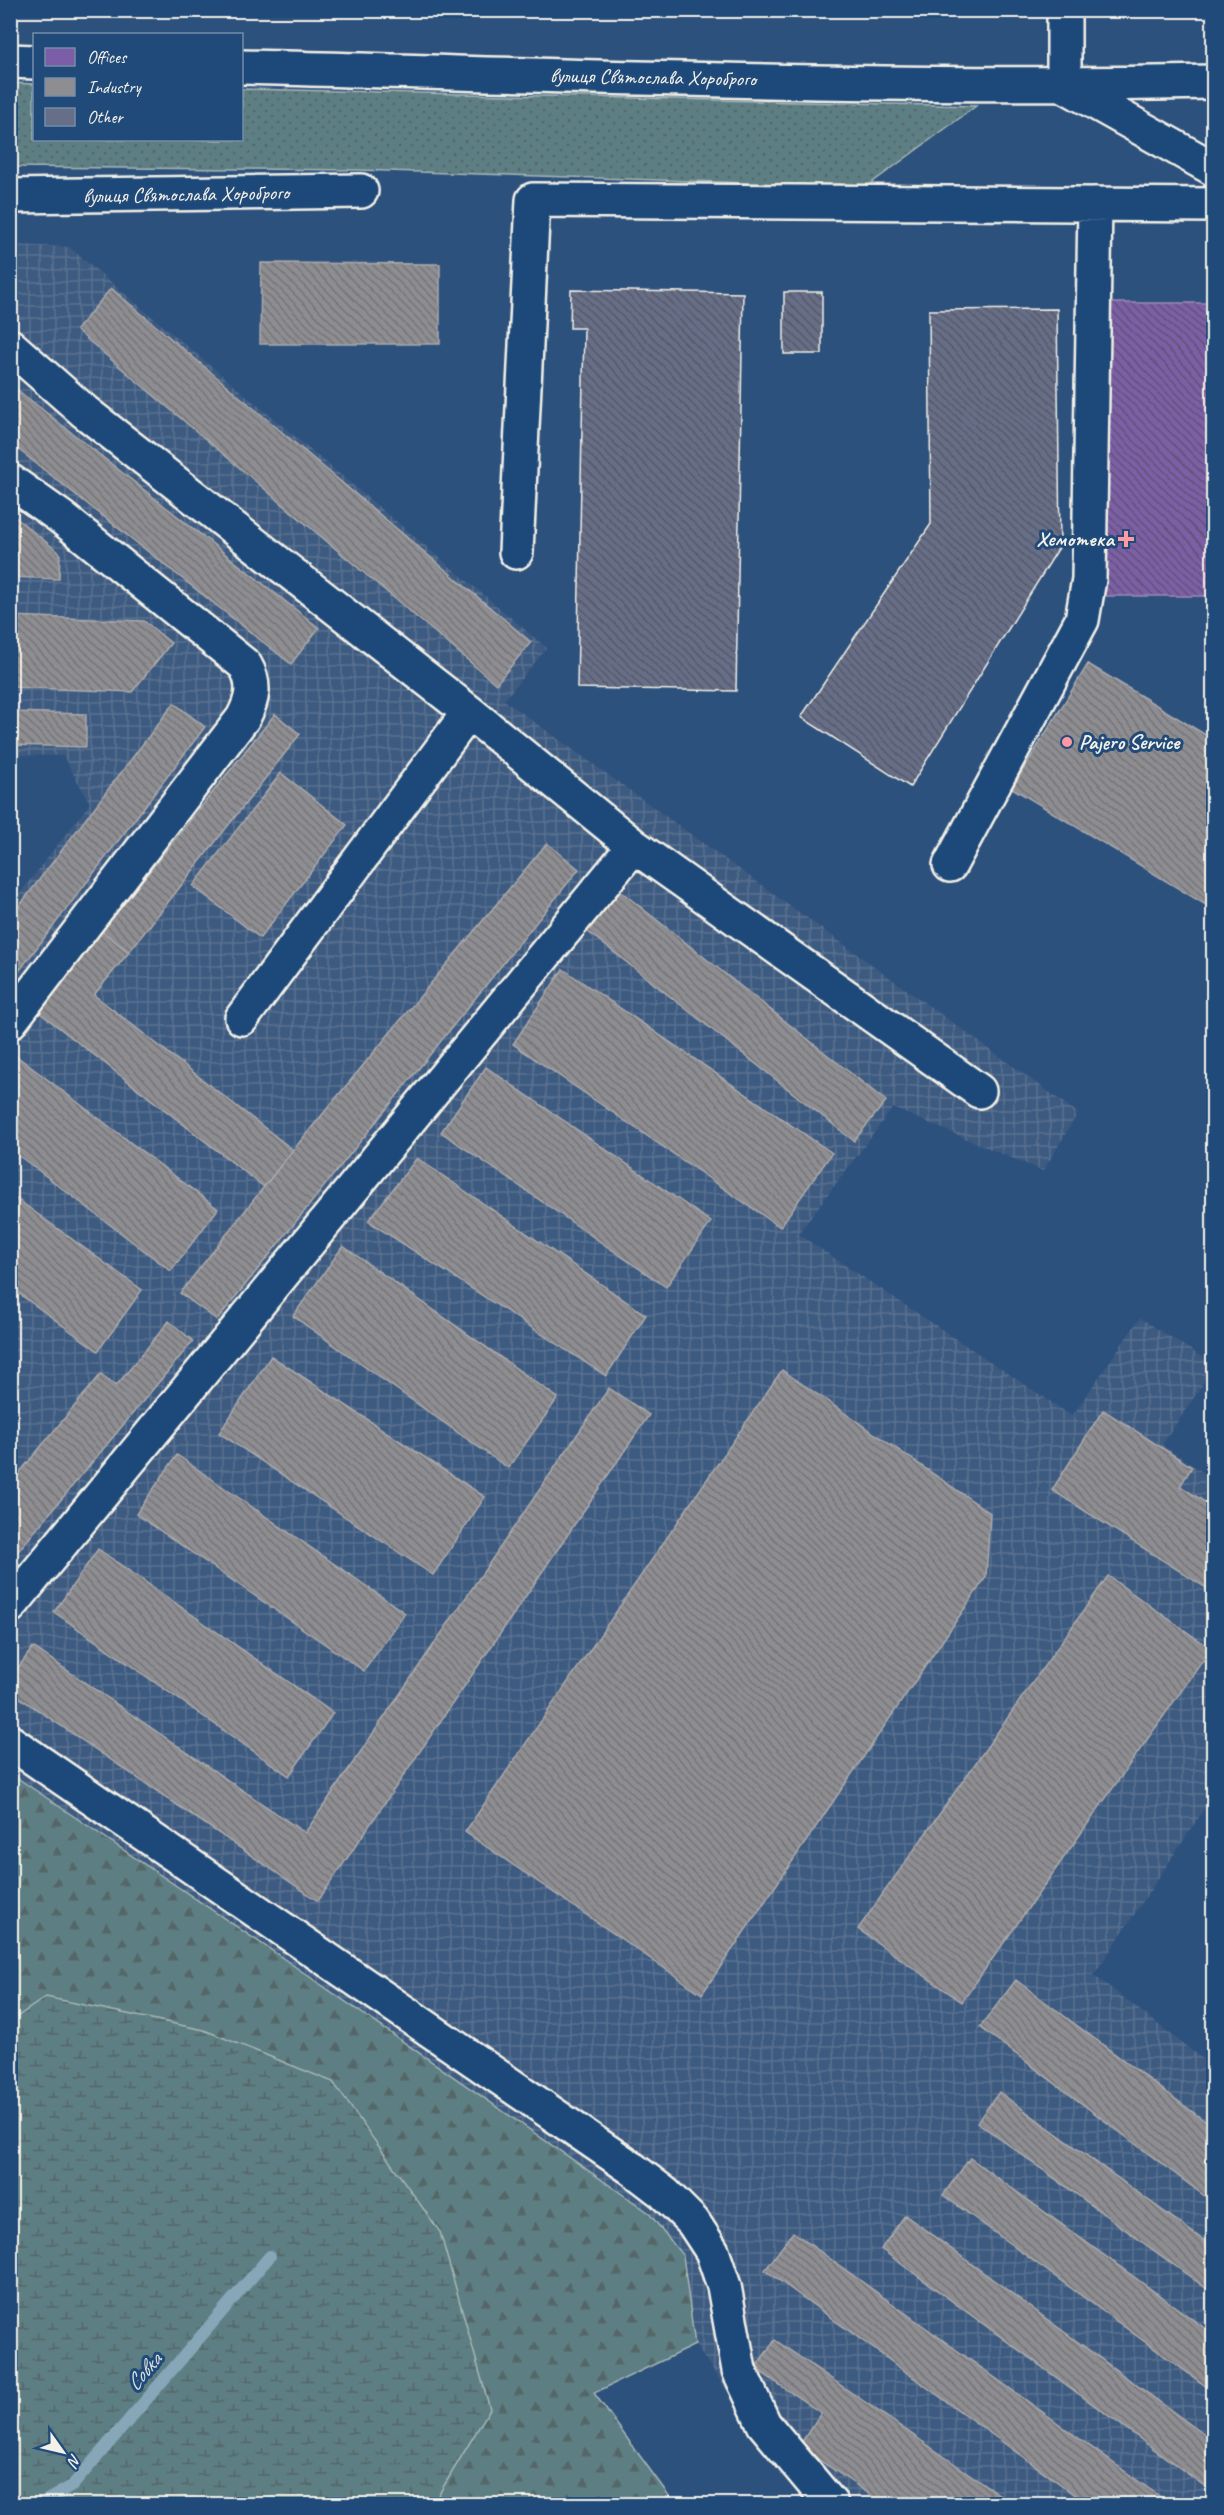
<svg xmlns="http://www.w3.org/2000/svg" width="1224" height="2515" font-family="Caveat,sans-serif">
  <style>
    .industrial { fill: url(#industrial-grid) }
    .grass { fill: url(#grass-dots); stroke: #a8b8b6; stroke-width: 1.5 }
    .forest { fill: url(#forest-firs); stroke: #a8b8b6; stroke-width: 1.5 }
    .wetland { fill: url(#wetland-marsh); stroke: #a8b8b6; stroke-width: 1.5 }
    .offices { fill: url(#offices-back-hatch); stroke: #9f8aba; stroke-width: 1.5 }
    .industry { fill: url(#industry-back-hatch); stroke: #acabac; stroke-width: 1.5 }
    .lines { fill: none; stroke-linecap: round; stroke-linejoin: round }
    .stream { stroke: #87a7b9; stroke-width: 12 }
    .building { fill: url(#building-back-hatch); stroke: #f4f1e8; stroke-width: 1.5 }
    .minor-casing { stroke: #f4f1e8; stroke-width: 38 }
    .minor { stroke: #1f4a7a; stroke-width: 33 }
    .poi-dot { fill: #ff9aa2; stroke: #1f4a7a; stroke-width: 2 }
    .labels { text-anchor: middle; stroke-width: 6; stroke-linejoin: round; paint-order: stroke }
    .street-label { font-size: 21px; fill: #f4f1e8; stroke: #1f4a7a }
    .poi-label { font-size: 21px; font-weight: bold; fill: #f4f1e8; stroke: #1f4a7a; text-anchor: end }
    .water-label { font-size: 22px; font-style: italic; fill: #d9dedc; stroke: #1f4a7a }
  </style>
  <defs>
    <pattern id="industrial-grid" width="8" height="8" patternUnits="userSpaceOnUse" patternTransform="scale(1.5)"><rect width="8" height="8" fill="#3e5a80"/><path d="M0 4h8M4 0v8" fill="none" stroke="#5a7292"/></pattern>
    <pattern id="grass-dots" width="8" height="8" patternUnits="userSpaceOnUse" patternTransform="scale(1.5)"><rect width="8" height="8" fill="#5d7e83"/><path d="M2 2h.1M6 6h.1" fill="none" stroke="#546668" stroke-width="1.8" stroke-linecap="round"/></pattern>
    <pattern id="forest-firs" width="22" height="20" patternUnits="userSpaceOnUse" patternTransform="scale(1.5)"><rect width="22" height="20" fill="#5d7e83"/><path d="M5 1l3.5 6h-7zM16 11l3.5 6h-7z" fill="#546668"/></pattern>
    <pattern id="wetland-marsh" width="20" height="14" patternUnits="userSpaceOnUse" patternTransform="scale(1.5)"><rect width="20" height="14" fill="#5d7e83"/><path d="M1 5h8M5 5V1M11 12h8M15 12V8" fill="none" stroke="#546668"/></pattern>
    <pattern id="offices-back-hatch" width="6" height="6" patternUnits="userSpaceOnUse" patternTransform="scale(1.5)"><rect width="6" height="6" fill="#7b5ea7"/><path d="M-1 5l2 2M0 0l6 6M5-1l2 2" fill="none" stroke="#605272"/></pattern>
    <pattern id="industry-back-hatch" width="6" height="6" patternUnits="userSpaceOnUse" patternTransform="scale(1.5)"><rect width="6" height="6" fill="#8d8d92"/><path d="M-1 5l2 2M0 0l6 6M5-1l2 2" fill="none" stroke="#757577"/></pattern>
    <pattern id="building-back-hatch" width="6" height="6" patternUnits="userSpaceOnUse" patternTransform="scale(1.5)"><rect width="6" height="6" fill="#666e88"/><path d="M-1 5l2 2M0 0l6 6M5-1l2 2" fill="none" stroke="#565964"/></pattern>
  </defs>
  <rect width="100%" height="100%" fill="#2d517d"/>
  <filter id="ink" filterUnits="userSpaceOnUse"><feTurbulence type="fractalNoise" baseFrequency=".0167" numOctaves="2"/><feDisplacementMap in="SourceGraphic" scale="12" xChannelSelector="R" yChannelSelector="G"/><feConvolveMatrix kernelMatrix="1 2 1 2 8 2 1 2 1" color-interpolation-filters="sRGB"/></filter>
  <g filter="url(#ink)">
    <path class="industrial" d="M11 245 69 247 547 648 504 700 1078 1113 1043 1171 893 1108 798 1234 1072 1416 1140 1318 1213 1364V1369L1162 1445 1213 1479V1796L1094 1975 1213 2067V2504H817L793 2484 695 2345 683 2256 648 2212 274 1952 11 1773 10 906 90 803 63 756 10 755Z"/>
    <path class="grass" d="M11 83 34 84V140H242V89L976 106 866 187 358 170 11 167Z"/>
    <path class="forest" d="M10 1773 274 1952 648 2212 683 2256 695 2345 594 2393 675 2504H11Z"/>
    <path class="wetland" d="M46 1997 204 2030 333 2082 440 2232 490 2409 433 2504H11V2021Z"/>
    <path class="offices" d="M1105 303H1214V596H1104Z"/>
    <path class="industry" d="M261 263 440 264V344H260Z
      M111 288 531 642 496 684 76 330Z
      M10 384 319 628 291 664 10 443Z
      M10 513 60 553 59 579 10 577Z
      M10 616 144 621 171 643 132 692 10 687Z
      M1088 664 1214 740V910L1012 788Z
      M174 703 205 727 10 983V918Z
      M10 712 86 714V747L10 745Z
      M275 714 300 734 129 952 102 931Z
      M281 773 347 825 260 938 193 886Z
      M547 843 579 869 217 1320 180 1293 293 1150Z
      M619 890 886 1101 854 1141 587 931Z
      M102 931 129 952 94 995 293 1150 264 1187 39 1012Z
      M563 969 832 1153 780 1227 513 1044Z
      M10 1051 218 1209 171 1271 10 1149Z
      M486 1067 711 1222 666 1287 441 1132Z
      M417 1158 646 1315 606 1376 368 1221Z
      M10 1194 142 1290 98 1351 10 1287Z
      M343 1246 558 1398 508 1468 293 1316Z
      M169 1321 193 1341 10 1561V1484L101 1374 116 1386Z
      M271 1356 485 1497 433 1575 219 1433Z
      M782 1370 990 1513 986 1577 702 1994 465 1832Z
      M609 1388 649 1415 318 1901 10 1691V1679L33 1647 305 1833Z
      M1103 1410 1192 1467 1180 1486 1214 1508V1593L1052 1490Z
      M177 1455 405 1613 364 1671 136 1514Z
      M98 1549 333 1713 289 1776 54 1612Z
      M1108 1576 1211 1649 962 2002 858 1929Z
      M1016 1980 1214 2128V2203L980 2027Z
      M999 2092 1214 2248V2294L977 2122Z
      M970 2158 1214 2335V2392L943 2195Z
      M905 2215 1214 2442V2493L881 2249Z
      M793 2232 1170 2504H1088L765 2270Z
      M775 2340 1013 2504H884L799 2446 821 2413 755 2368Z"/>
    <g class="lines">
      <path class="stream" d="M40 2504 72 2486 270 2256"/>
    </g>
    <path class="building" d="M571 290 743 293 736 691 577 688 584 328H570Z
      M784 292H822V354H784Z
      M1057 309 1060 546 910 787 801 717 931 524 929 310Z"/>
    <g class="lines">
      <defs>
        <path id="minor" d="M1064 10V85
          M10 61 34 62
          M242 67C565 75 890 89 1214 82
          M1064 85 1214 169
          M10 196 361 191
          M10 346 85 412 469 712 634 846 979 1091
          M10 481 62 518 245 665C256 684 253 699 243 718L10 1022
          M516 552 533 200 1214 205
          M950 865 1082 620 1089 579 1095 204
          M242 1018 469 712
          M10 1606 634 846
          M10 1742 630 2167 664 2193 693 2222 712 2251 724 2286 739 2370 764 2424 831 2504"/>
      </defs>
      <use href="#minor" class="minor-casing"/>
      <use href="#minor" class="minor"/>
    </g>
  </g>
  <g class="poi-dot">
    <path d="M1123 530h6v6h6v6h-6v6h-6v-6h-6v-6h6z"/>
    <circle cx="1067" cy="742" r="6"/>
  </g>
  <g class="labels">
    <g class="street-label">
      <text transform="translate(653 77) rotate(1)" y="7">вулиця Святослава Хороброго</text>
      <text transform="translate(186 194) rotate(-1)" y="7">вулиця Святослава Хороброго</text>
    </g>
    <g class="poi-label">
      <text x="1114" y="546">Хемотека</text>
      <text x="1079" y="749" text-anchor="start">Pajero Service</text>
    </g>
    <g class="water-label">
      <text transform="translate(143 2371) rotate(-49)" y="8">Совка</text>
    </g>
  </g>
  <rect width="1224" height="2515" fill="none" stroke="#1f4a7a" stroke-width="36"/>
  <rect x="18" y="18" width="1188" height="2479" fill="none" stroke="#f4f1e8" stroke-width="2" filter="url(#ink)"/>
  <rect x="33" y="33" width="210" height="108" fill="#1f4a7a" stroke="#748da6" stroke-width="1.5"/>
  <rect x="45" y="48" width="30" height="18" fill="#7b5ea7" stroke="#748da6" stroke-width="1.5"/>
  <text x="87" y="63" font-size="18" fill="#f4f1e8">Offices</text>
  <rect x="45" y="78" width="30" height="18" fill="#8d8d92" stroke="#748da6" stroke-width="1.5"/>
  <text x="87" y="93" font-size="18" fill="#f4f1e8">Industry</text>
  <rect x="45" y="108" width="30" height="18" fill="#666e88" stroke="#748da6" stroke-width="1.5"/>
  <text x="87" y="123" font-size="18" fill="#f4f1e8">Other</text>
  <g transform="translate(63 2452) rotate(124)" stroke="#1f4a7a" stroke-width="4.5" paint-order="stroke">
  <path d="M0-4.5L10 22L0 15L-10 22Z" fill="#f4f1e8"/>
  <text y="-9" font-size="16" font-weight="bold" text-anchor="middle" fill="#f4f1e8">N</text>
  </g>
</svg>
